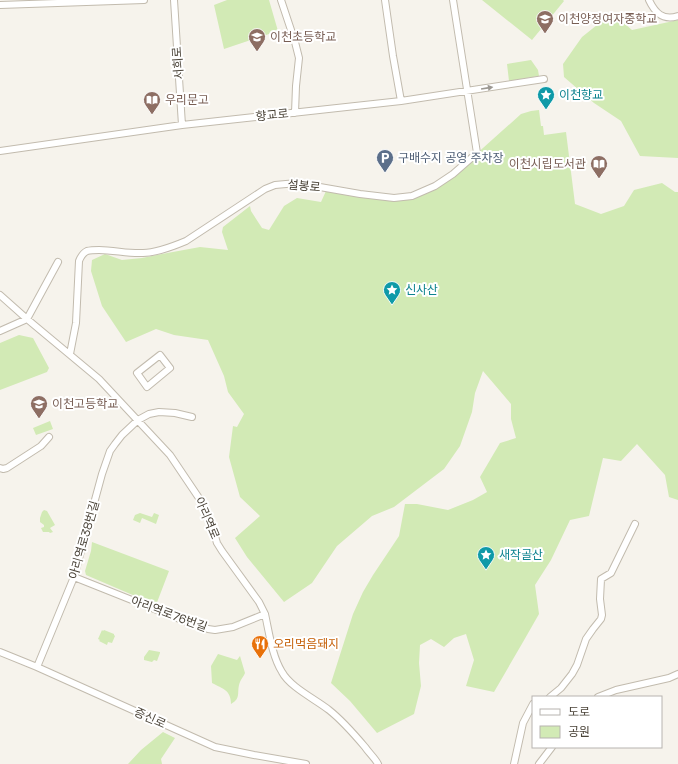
<svg xmlns="http://www.w3.org/2000/svg" width="678" height="764" font-family="'Space Grotesk','Noto Sans KR',sans-serif">
  <style>
    .green { fill: #d2eab5 }
    .lines { fill: none; stroke-linecap: round; stroke-linejoin: round }
    .minor-casing { stroke: #c2bbae; stroke-width: 8 }
    .minor { stroke: #fff; stroke-width: 6 }
    .oneway { fill: #9c9892 }
    .labels { text-anchor: middle; stroke-width: 4; stroke-linejoin: round; paint-order: stroke }
    .education-label { font-size: 12px; fill: #785e54; stroke: #fff; text-anchor: start }
    .street-label { font-size: 12px; fill: #4b4439; stroke: #fff }
    .culture-label { font-size: 12px; fill: #0d838f; stroke: #fff; text-anchor: start }
    .service-label { font-size: 12px; fill: #4e5e75; stroke: #fff; text-anchor: start }
    .food-label { font-size: 12px; fill: #c56008; stroke: #fff; text-anchor: start }
  </style>
  <rect width="100%" height="100%" fill="#f6f3ec"/>
  <path class="green" d="M227 0H269L278 31 224 49 214 5Z
    M482 0H563L564 1 532 40Z
    M612 13 632 30 678 20V158L640 156 621 121 594 103 564 77 563 64 582 37Z
    M531 60 538 70 539 76 509 81 507 64Z
    M539 110 541 126H543L544 135 566 132 575 204 601 214 624 206 634 190 662 183 675 192H678V500L669 497 665 475 637 444 621 461 603 458 589 516 570 520 551 560 535 585 539 614 523 642 494 692 466 686 474 660 466 634 454 638 444 647 431 639 420 645 419 663 421 686 414 714 377 733 350 701 331 683 353 614 363 592 373 575 399 536 405 504H417L448 510 473 500 487 492 480 477 500 443 516 438 511 419V404L483 371 475 393 472 412 460 446 444 469 394 507 372 516 337 546 312 583 284 602 247 557 235 538 260 516 240 497 229 457 233 426 237 427 244 414 228 392 224 376 208 340 174 335 156 329 126 342 102 306 91 271 92 260 105 254 122 260 142 258 162 254 200 247 228 250 222 232 223 227 250 206 251 211 262 228 269 230 284 206 297 198 321 202 326 191 399 195 420 193 454 174 521 114 531 111Z
    M19 335 33 338 49 368 47 372 0 390V343Z
    M50 421 53 429 36 435 33 428Z
    M44 510 47 511 55 525 50 528 53 532 50 533 49 532H43L41 528 44 527V525L40 522V518L42 512Z
    M140 513 152 517 154 513 159 515 156 524 142 518 140 523 133 520 135 515Z
    M92 542 169 571 156 605 86 575 85 571 91 551Z
    M102 630 103 631 104 630 114 634V635L115 636 112 643 108 642 107 645 99 641 100 640 98 639Z
    M149 650 160 652V653L157 661 154 660 152 662 144 660V657Z
    M218 654 237 660 240 656 245 673C244 676 241 679 240 682 236 692 242 698 231 704 231 690 223 689 212 683L211 666Z
    M163 732 175 738 161 759 162 764H128L141 750Z"/>
  <g class="lines">
    <defs>
      <path id="minor" d="M174 0 182 125
        M281 0 295 42 299 58 296 86 295 113
        M385 0 393 56 401 101
        M649 0C655 13 663 21 678 16
        M0 5 144 0
        M0 151 182 125 401 101 544 79
        M0 295 27 319 99 379 170 455 203 504 208 514 217 543 222 551 259 602 265 614C269 632 272 656 282 672 290 687 315 699 329 710 343 721 354 734 365 747 369 753 375 758 378 764
        M0 331 27 319 58 262
        M70 354 76 323 79 261C81 256 83 253 87 251 91 250 95 250 99 250 114 250 129 254 143 253 157 253 174 246 186 241L265 189 275 185 297 183 360 194 394 198 412 196 435 186 453 174 477 153 453 0
        M160 355 170 368 147 387 137 373Z
        M0 468 3 469 7 468 41 446 49 437
        M74 577 187 622 208 629 215 630 233 627 265 614
        M0 652 37 667 215 747 254 755 306 764
        M37 667 74 577 102 474 110 451 115 444 122 435 138 420 149 414 159 412 175 413 192 417
        M550 697 561 688 572 674 577 665 586 639 593 629 601 619 602 615 600 599 601 579 611 573 635 524
        M598 697 616 690 669 678 678 674
        M514 764 523 723 533 704
        M539 764 552 747"/>
    </defs>
    <use href="#minor" class="minor-casing"/>
    <use href="#minor" class="minor"/>
  </g>
  <defs><path id="oneway-solid" d="M-6-.8H1V-3.2L6.5 0L1 3.2V.8H-6Z"/></defs>
  <use class="oneway" href="#oneway-solid" transform="translate(487 88) rotate(-9)"/>
  <defs>
    <symbol id="school-pin" viewBox="-11 -11 22 30"><path d="M0 17L-7.5 6A9.5 9.5 0 1 1 7.5 6Z" fill="#8d6e63" stroke="#fff"/><path d="M0-5L7-2L0 1L-7-2ZM-4 1L0 2.5L4 1V4Q0 6-4 4Z" fill="#fff"/></symbol>
    <symbol id="sight-pin" viewBox="-11 -11 22 30"><path d="M0 17L-7.5 6A9.5 9.5 0 1 1 7.5 6Z" fill="#0f9aa8" stroke="#fff"/><path d="M0-6L1.8-2.2L6-1.7L2.9 1.2L3.7 5.4L0 3.3L-3.7 5.4L-2.9 1.2L-6-1.7L-1.8-2.2Z" fill="#fff"/></symbol>
    <symbol id="library-pin" viewBox="-11 -11 22 30"><path d="M0 17L-7.5 6A9.5 9.5 0 1 1 7.5 6Z" fill="#8d6e63" stroke="#fff"/><path d="M-6-4Q-3-5.5-.7-3.5V5Q-3 3-6 4ZM6-4Q3-5.5 .7-3.5V5Q3 3 6 4Z" fill="#fff"/></symbol>
    <symbol id="parking-pin" viewBox="-11 -11 22 30"><path d="M0 17L-7.5 6A9.5 9.5 0 1 1 7.5 6Z" fill="#5c6f8a" stroke="#fff"/><path d="M-3.5-5.5H1a3.5 3.5 0 0 1 0 7H-1V5.5H-3.5ZM-1-3.4V-.6H.8a1.4 1.4 0 0 0 0-2.8Z" fill="#fff"/></symbol>
    <symbol id="restaurant-pin" viewBox="-11 -11 22 30"><path d="M0 17L-7.5 6A9.5 9.5 0 1 1 7.5 6Z" fill="#e8710a" stroke="#fff"/><path d="M-5-6h1v4h1v-4h1v4h1v-4h1v5L-1.5 .5V6h-2V.5L-5-1ZM5-6V6H3V1.5H1.5Q1.5-4 5-6Z" fill="#fff"/></symbol>
  </defs>
  <g fill-rule="evenodd">
    <use href="#school-pin" x="535" y="9" width="20" height="27"/>
    <use href="#school-pin" x="247" y="27" width="20" height="27"/>
    <use href="#sight-pin" x="536" y="85" width="20" height="27"/>
    <use href="#library-pin" x="142" y="90" width="20" height="27"/>
    <use href="#parking-pin" x="375" y="148" width="20" height="27"/>
    <use href="#library-pin" x="589" y="154" width="20" height="27"/>
    <use href="#sight-pin" x="382" y="280" width="20" height="27"/>
    <use href="#school-pin" x="29" y="394" width="20" height="27"/>
    <use href="#sight-pin" x="476" y="545" width="20" height="27"/>
    <use href="#restaurant-pin" x="250" y="634" width="20" height="27"/>
  </g>
  <g class="labels">
    <g class="education-label">
      <text x="558" y="23">이천양정여자중학교</text>
      <text x="270" y="41">이천초등학교</text>
      <text x="165" y="104">우리문고</text>
      <text x="586" y="168" text-anchor="end">이천시립도서관</text>
      <text x="52" y="408">이천고등학교</text>
    </g>
    <g class="street-label">
      <text transform="translate(178 63) rotate(-94)" y="4">서희로</text>
      <text transform="translate(272 115) rotate(-6)" y="4">향교로</text>
      <text transform="translate(304 186) rotate(5)" y="4">설봉로</text>
      <text transform="translate(207 518) rotate(67)" y="4">아리역로</text>
      <text transform="translate(84 540) rotate(-74)" y="4">아리역로38번길</text>
      <text transform="translate(169 614) rotate(20)" y="4">아리역로76번길</text>
      <text transform="translate(150 718) rotate(24)" y="4">증신로</text>
    </g>
    <g class="culture-label">
      <text x="559" y="99">이천향교</text>
      <text x="405" y="294">신사산</text>
      <text x="499" y="559">새작골산</text>
    </g>
    <g class="service-label">
      <text x="398" y="162">구배수지 공영 주차장</text>
    </g>
    <g class="food-label">
      <text x="273" y="648">오리먹음돼지</text>
    </g>
  </g>
  <rect x="532" y="696" width="130" height="52" fill="#ffffff" stroke="#b7b4b0"/>
  <rect x="540" y="709" width="20" height="6" fill="#ffffff" stroke="#b7b4b0"/>
  <text x="568" y="716" font-size="12" fill="#4b4439">도로</text>
  <rect x="540" y="726" width="20" height="12" fill="#d2eab5" stroke="#b7b4b0"/>
  <text x="568" y="736" font-size="12" fill="#4b4439">공원</text>
</svg>
